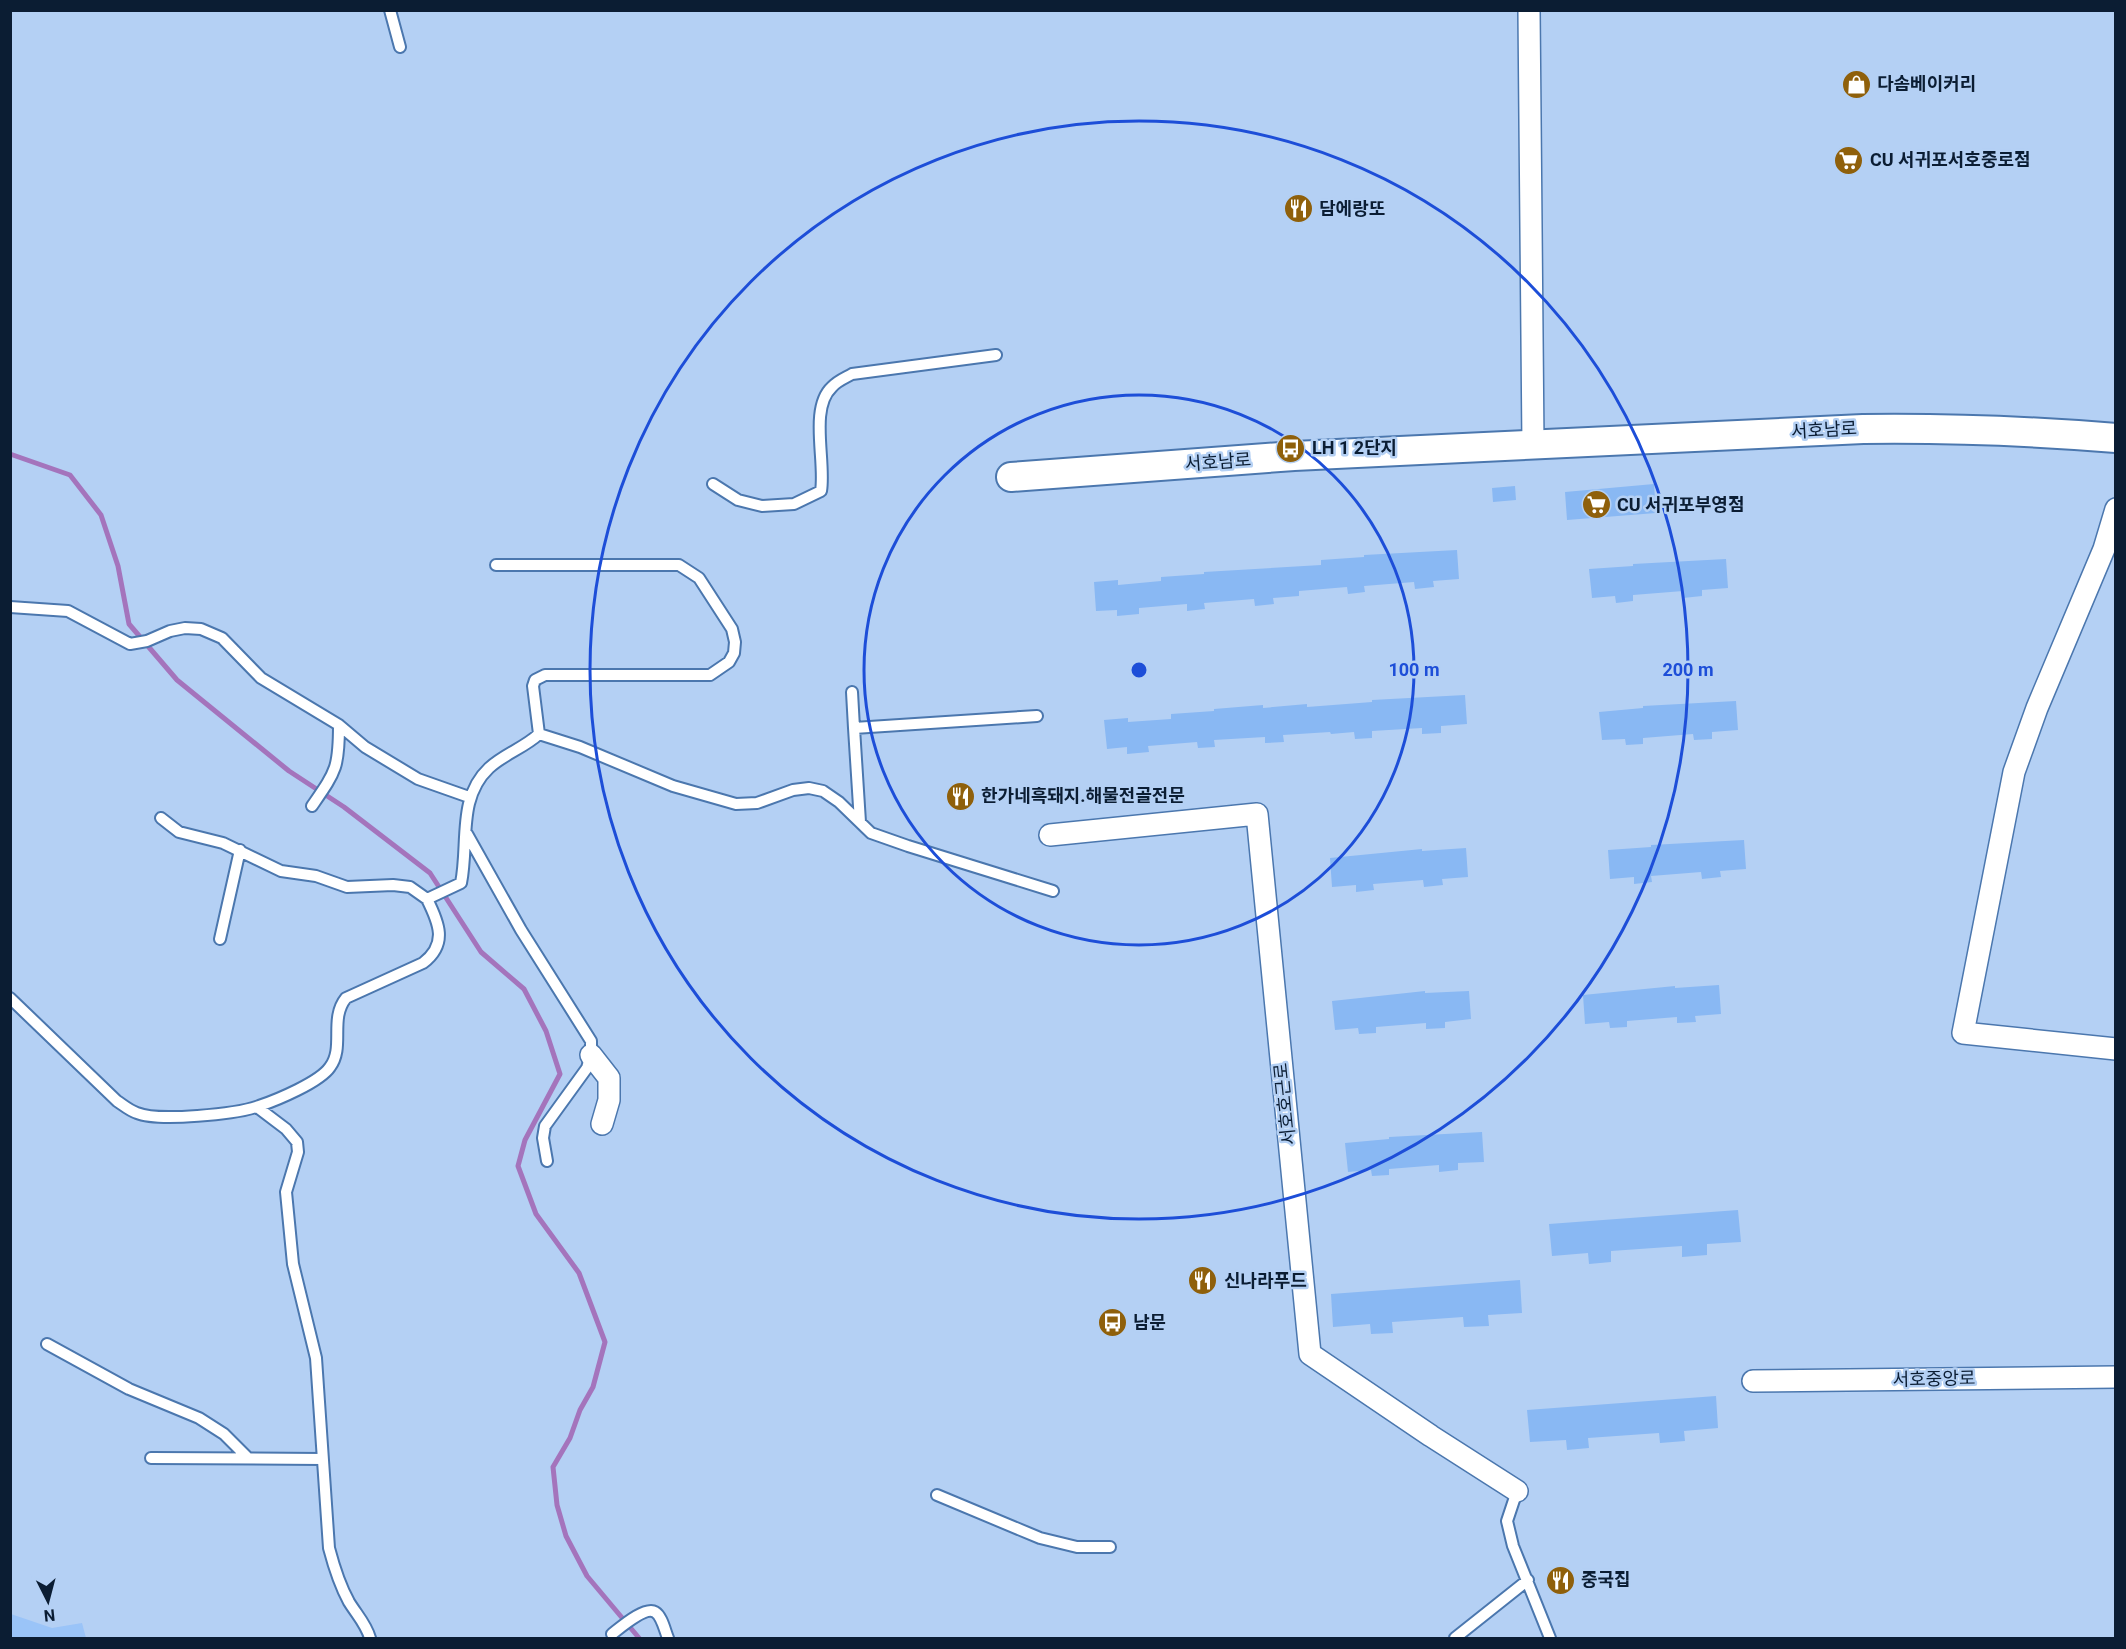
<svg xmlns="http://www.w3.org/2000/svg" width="2126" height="1649" font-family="Roboto,'Noto Sans KR',sans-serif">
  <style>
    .built { fill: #9ac4f8 }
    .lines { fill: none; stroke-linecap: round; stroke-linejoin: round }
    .stream { stroke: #a474bc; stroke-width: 5 }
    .building { fill: #89b8f3 }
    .service-casing { stroke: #4b77ae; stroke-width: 14 }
    .minor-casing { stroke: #4b77ae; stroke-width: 24 }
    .secondary-casing { stroke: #4b77ae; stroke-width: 32 }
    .service { stroke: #fff; stroke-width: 10 }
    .minor { stroke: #fff; stroke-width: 21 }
    .secondary { stroke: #fff; stroke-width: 28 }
    .ring { fill: none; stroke: #1d4ed8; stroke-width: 3 }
    .labels { text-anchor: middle; stroke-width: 5; stroke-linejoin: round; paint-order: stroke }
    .poi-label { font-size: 18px; font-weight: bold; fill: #0b1d33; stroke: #b4d0f4; text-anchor: start }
    .street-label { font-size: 18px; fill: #0b1d33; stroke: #b4d0f4 }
    .centre { fill: #1d4ed8; stroke: #b4d0f4; stroke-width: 3 }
    .ring-label { font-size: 18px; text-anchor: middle; font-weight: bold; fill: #1d4ed8; stroke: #b4d0f4; stroke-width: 5; stroke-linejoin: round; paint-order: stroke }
  </style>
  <rect width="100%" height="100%" fill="#b4d0f4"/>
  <path class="built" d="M11 1614 52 1628 82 1623 86 1638H11Z"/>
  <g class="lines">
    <path class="stream" d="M10 454 70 475 101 515 118 566 129 624 177 680 289 771 344 807 430 873 481 952 524 989 546 1031 560 1074 525 1140 518 1166 536 1214 579 1273 605 1342 593 1387 580 1410 570 1438 553 1467 557 1505 566 1536 587 1576 639 1638"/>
  </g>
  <path class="building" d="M1654 484 1656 513 1567 520 1565 492Z
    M1515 486 1516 500 1493 502 1492 488Z
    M1457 550 1459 579 1433 581 1434 587 1415 589 1414 582 1364 586 1365 592 1348 594 1347 587 1299 591V596L1273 598 1274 604 1255 606 1254 599 1204 603 1205 609 1187 611V604L1139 608V614L1117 616V610L1096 611 1094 582 1118 580V585L1161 581V577L1204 574V572L1321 565V560L1364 557V555Z
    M1726 559 1728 588 1702 590V596L1683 598V591L1633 595V601L1616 603 1615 596 1592 598 1589 569 1633 566V564Z
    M1465 695 1467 724 1441 726V733L1422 734V728L1372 731V738L1355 739 1354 732 1331 734 1330 732 1283 735 1284 742 1265 743V737L1214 740 1215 747 1198 748 1197 742 1148 746 1149 752 1127 754V747L1107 749 1104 720 1128 718V722L1171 719V714L1214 711V709L1263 705V708L1307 704V707L1372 702V700Z
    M1736 701 1738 730 1712 732V739L1694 740 1693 734 1643 738V744L1626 745 1625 739 1602 740 1599 712 1643 708V706Z
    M1744 840 1746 869 1720 871 1721 877 1702 879 1701 872 1651 876 1652 882 1634 884V877L1610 879 1608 850 1651 847V845Z
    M1466 848 1468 877 1442 879 1443 885 1424 887 1423 880 1373 884 1374 890 1356 892V885L1332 887 1330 858 1422 849V851Z
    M1719 985 1721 1014 1695 1016 1696 1022 1677 1023V1017L1627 1021V1027L1610 1028 1609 1022 1585 1024 1583 995 1675 986V988Z
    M1425 991V993L1469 991 1471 1019 1445 1022V1028L1426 1029V1023L1376 1027V1033L1359 1034 1358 1028 1335 1030 1332 1001Z
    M1482 1132 1484 1162 1458 1163V1170L1439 1172V1165L1389 1169V1175L1372 1176 1371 1170 1348 1172 1345 1143 1389 1139V1137Z
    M1738 1210 1741 1242 1707 1244V1255L1682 1257V1246L1611 1251V1262L1589 1264 1588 1253 1552 1256 1549 1224Z
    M1520 1280 1522 1313 1488 1315 1489 1326 1464 1327 1463 1317 1392 1322 1393 1333 1371 1334 1370 1324 1333 1327 1331 1294Z
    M1716 1396 1718 1428 1684 1431 1685 1441 1660 1443 1659 1433 1588 1438 1589 1448 1567 1450 1566 1440 1530 1442 1527 1410Z"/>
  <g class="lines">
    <defs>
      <path id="service" d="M390 10 400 47
        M713 484 738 500 762 506 794 504 821 491C826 462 809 408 832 387 837 381 845 378 852 374L996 355
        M10 607 68 611 130 644 147 641 170 631 185 628 201 629 222 638 261 678 339 725 365 747 418 779 469 797
        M852 692 854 728
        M539 734 580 747 673 786 736 804 757 803 793 790 809 788 823 791 839 802 871 833 908 846 1053 891
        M312 806C336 771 339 768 339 725
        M161 818 179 832 223 843 281 871 316 876 347 887 393 885 410 887 427 899 461 883C469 844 457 798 489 768 504 754 524 748 539 734L533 686 535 680 545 675H710L729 662 734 653 735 642 732 629 699 578 679 565H496
        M860 822 854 728 1037 716
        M467 834 521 930 591 1041V1055L587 1068 545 1126 543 1138 547 1161
        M220 939 240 850
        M10 998 117 1101C123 1105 130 1111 137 1113 158 1122 237 1114 259 1106 277 1100 320 1082 330 1067 345 1047 329 1019 346 998L423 963C448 944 439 923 427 899
        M257 1107 286 1129 297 1142 298 1152 286 1192 293 1264 316 1358 329 1548C334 1567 339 1584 349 1602 357 1615 366 1624 370 1638
        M47 1344 129 1389 199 1418 224 1434 248 1458
        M151 1458 323 1459
        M1517 1491 1507 1521 1513 1546 1550 1638
        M937 1495 1040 1538 1077 1547H1110
        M612 1634C620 1628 645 1606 655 1612 662 1616 665 1631 668 1638
        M1455 1638 1528 1580"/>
      <path id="minor" d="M1529 10 1533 445
        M2116 509 2104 549 2037 708 2014 772 1963 1033 2116 1049
        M1050 835 1257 814 1310 1354 1431 1436 1517 1491
        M591 1055 609 1078V1100L602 1124
        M1753 1381 2116 1377"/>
      <path id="secondary" d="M1011 477 1294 456 1863 429C1947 428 2031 431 2116 438"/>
    </defs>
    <use href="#service" class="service-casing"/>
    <use href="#minor" class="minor-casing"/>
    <use href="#secondary" class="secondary-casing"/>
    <use href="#service" class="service"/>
    <use href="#minor" class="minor"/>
    <use href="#secondary" class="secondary"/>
  </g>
  <g class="ring">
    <circle cx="1139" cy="670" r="275"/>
    <circle cx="1139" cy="670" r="549"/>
  </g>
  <defs>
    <symbol id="shop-disc" viewBox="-11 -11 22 22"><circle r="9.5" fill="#8f600b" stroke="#b4d0f4"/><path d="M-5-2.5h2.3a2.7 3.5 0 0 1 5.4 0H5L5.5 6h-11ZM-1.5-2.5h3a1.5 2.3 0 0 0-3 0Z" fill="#fff"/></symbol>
    <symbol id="supermarket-disc" viewBox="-11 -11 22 22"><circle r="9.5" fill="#8f600b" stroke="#b4d0f4"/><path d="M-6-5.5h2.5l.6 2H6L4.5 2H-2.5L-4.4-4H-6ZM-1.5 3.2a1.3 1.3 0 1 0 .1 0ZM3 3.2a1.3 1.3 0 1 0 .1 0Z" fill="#fff"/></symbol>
    <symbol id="restaurant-disc" viewBox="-11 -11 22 22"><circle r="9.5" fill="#8f600b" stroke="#b4d0f4"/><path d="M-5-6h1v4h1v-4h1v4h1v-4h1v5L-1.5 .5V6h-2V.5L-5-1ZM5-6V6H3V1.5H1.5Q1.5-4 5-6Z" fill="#fff"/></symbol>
    <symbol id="bus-disc" viewBox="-11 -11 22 22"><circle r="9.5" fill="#8f600b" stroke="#b4d0f4"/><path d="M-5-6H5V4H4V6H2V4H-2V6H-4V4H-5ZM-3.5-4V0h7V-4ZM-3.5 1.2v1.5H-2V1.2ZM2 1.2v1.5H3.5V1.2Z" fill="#fff"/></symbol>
  </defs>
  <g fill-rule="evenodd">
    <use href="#shop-disc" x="1840" y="68" width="33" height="33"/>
    <use href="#supermarket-disc" x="1832" y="144" width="33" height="33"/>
    <use href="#restaurant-disc" x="1282" y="192" width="33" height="33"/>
    <use href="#bus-disc" x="1274" y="432" width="33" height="33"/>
    <use href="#supermarket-disc" x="1580" y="488" width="33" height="33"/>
    <use href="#restaurant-disc" x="944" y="780" width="33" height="33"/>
    <use href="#restaurant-disc" x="1186" y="1264" width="33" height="33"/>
    <use href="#bus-disc" x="1096" y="1306" width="33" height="33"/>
    <use href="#restaurant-disc" x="1544" y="1564" width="33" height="33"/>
  </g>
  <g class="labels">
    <g class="poi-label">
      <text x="1877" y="90">다솜베이커리</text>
      <text x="1870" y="166">CU 서귀포서호중로점</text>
      <text x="1319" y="215">담에랑또</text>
      <text x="1312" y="454">LH 1 2단지</text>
      <text x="1617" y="511">CU 서귀포부영점</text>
      <text x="981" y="802">한가네흑돼지.해물전골전문</text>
      <text x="1224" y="1287">신나라푸드</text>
      <text x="1133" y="1329">남문</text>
      <text x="1581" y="1586">중국집</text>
    </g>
    <g class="street-label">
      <text transform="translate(1824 430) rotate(-3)" y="6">서호남로</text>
      <text transform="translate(1218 462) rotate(-4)" y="6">서호남로</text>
      <text transform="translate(1285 1104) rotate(-96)" y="6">서호호근로</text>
      <text transform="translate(1934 1379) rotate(-1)" y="6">서호중앙로</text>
    </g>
  </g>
  <circle cx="1139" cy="670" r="9" class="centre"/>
  <g class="ring-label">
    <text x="1414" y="676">100 m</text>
    <text x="1688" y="676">200 m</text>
  </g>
  <rect width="2126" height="1649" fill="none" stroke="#0b1d33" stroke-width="24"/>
  <g transform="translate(48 1601) rotate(174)" stroke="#b4d0f4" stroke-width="4.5" paint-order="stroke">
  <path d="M0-4.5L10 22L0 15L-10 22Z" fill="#0b1d33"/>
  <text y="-9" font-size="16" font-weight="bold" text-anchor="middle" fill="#0b1d33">N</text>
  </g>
</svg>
